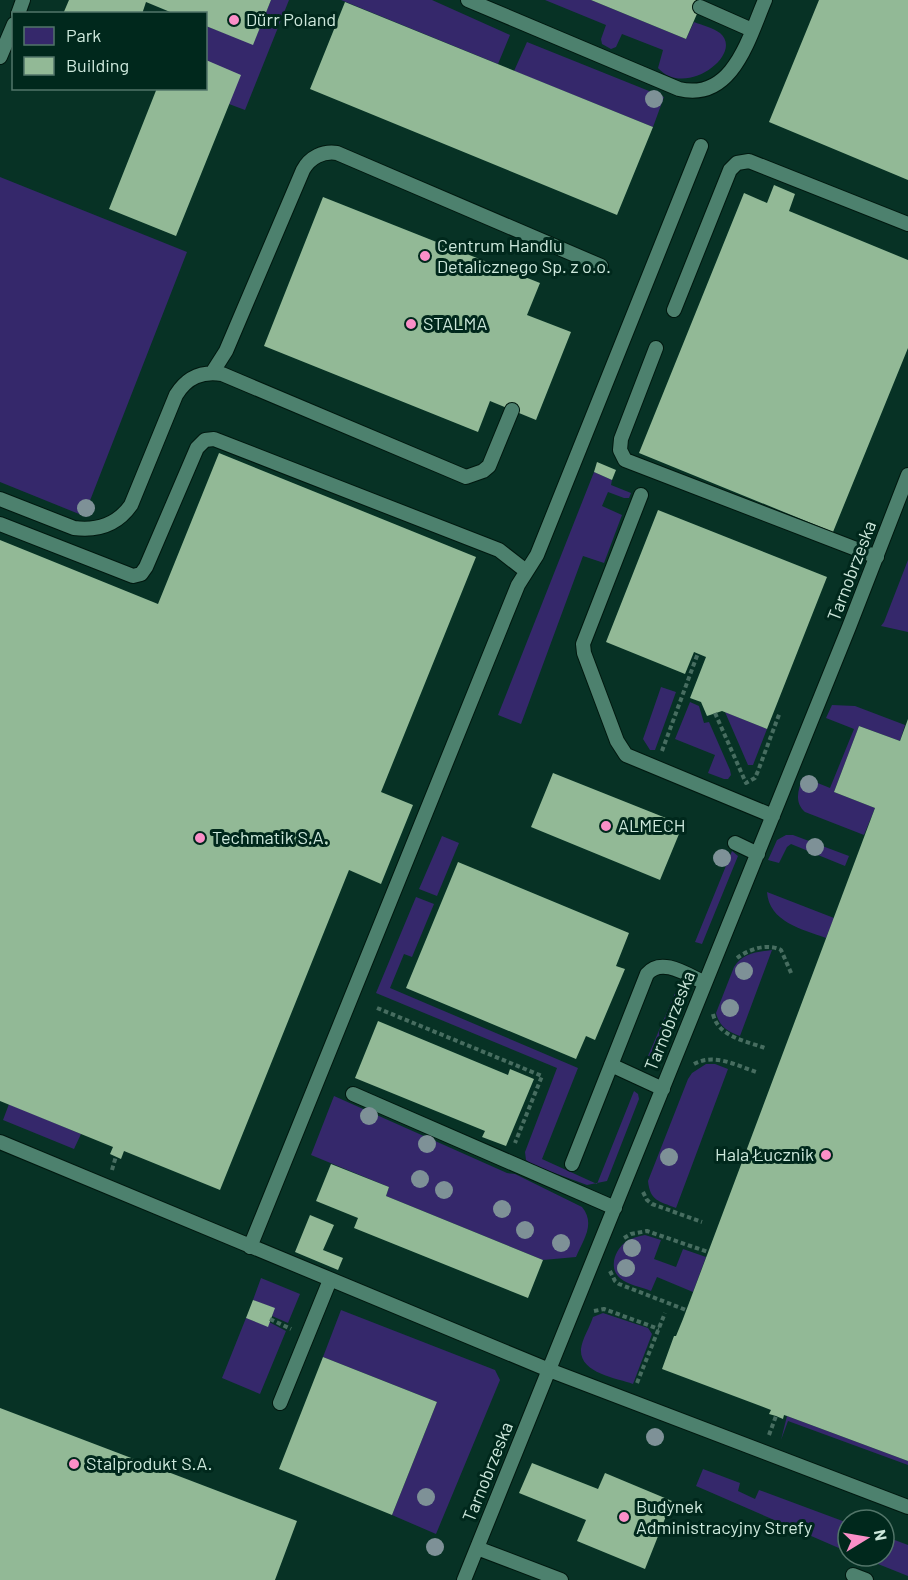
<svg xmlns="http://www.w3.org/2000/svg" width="908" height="1580" font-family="Barlow,sans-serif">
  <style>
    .green { fill: #35286b }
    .building { fill: #92b996 }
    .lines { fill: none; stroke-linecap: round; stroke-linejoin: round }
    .lane-casing { stroke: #00180f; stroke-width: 16 }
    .path { stroke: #476d60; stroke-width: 4; stroke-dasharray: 4.5 3; stroke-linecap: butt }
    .lane { stroke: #4d816e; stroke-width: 14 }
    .tree { fill: #7e9197 }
    .poi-dot { fill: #fa8fc8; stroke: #00281c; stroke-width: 2 }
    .labels { text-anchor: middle; stroke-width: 6; stroke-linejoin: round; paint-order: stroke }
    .poi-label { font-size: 18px; fill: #cde8dc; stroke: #00281c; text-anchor: start }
    .street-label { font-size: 18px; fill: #cde8dc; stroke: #00281c }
  </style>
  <rect width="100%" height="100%" fill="#073225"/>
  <path class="green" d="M271 0H289L245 110 205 95 206 26 253 44Z
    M341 0H432L510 35 498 64Z
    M545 0H591L686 39 694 22C702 25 713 28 720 33 745 54 685 99 658 68L663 50 622 34 616 47 611 49 602 44 601 39 606 25Z
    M527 42 664 97 653 127 514 71Z
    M0 177 187 252 84 516 0 482Z
    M594 472 612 480 611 485 631 493 629 498H624L608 492 602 506 622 515 604 563 583 556 521 724 498 715Z
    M908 560V632L881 626 884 622Z
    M661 687 676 692 655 750H650L643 739Z
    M690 702 699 706 704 723 709 722 730 770 731 775 728 779H724L708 773 715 755 675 739Z
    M832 705 855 706 905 725 900 741 859 726 834 792 875 808 864 835 805 812C794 802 798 790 803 777L830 788 854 729 826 718Z
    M725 712 767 729 753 765H748Z
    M786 835H793L849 856 845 866 791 844 787 847 779 863 768 860 777 840Z
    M442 836 459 843 437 896 419 889Z
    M732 851 738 856 702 944 695 942Z
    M767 892 834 918 826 938C802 929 769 922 767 892Z
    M416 897 434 904 412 957 404 954 390 988 578 1068 542 1159 597 1184 634 1091 638 1094 639 1099 607 1181 587 1185 533 1165 526 1160 525 1152 557 1068 376 993Z
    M772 950 740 1036C728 1032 719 1026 716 1013L734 967C743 953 757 952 772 950Z
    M679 984 683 993 652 1067 645 1063Z
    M706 1064H715L728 1069 676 1208C659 1201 650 1201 648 1181L688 1079 692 1073Z
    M334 1096 507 1173 515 1174 582 1207C596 1224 583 1240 576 1257L543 1260 386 1196 389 1187 311 1155Z
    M9 1104 81 1134 74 1149 3 1120Z
    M645 1235 661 1240 654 1259 676 1267 683 1249 706 1257 693 1292 657 1277 651 1291C642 1287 628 1285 620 1278 608 1268 615 1249 627 1241 632 1238 639 1236 645 1235Z
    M261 1278 300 1294 288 1323 272 1316 274 1308 253 1300Z
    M341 1310 495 1370 500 1380 436 1534 392 1515 437 1402 323 1357Z
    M603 1313 648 1328 652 1334 633 1384C616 1378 579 1373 581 1349 582 1339 590 1327 593 1317Z
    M246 1318 267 1326 269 1322 286 1331 260 1394 222 1378Z
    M787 1416 908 1461V1465L788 1421 781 1440Z
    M703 1469 740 1483 738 1491 755 1499 759 1490 848 1523V1552L696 1486Z
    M884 1536 908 1545V1576L858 1556H884Z"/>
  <path class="building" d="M69 0H271L253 45 206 26V14H175L146 2 142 14H63Z
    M591 0H703L686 39Z
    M819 0H908V180L769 122Z
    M345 2 653 127 617 215 310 89Z
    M206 60 241 75 176 236 109 209 157 88H206Z
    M774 185 795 194 789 211 908 260V348L833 532 639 453 744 193 767 203Z
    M323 197 540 283 527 315 571 332 536 420 490 401 478 432 264 346Z
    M219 453 476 557 381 792 413 805 381 884 349 870 220 1190 124 1151 121 1159 110 1154 113 1147 0 1101V540L158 604Z
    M597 462 616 470 612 480 594 472Z
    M658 510 827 577 767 729 722 711 707 716 701 702 690 698 706 657 694 652 685 674 606 642Z
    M908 719V1461L787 1416 784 1415 783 1419 776 1416 769 1414 771 1410 662 1369 674 1336H676L683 1319 875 808 834 792 859 726 900 741Z
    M553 773 681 824 677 833 679 834 660 880 531 827Z
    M458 862 629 933 616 966 625 969 595 1040 586 1036 576 1059 406 988Z
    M378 1021 508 1075 510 1069 534 1079 506 1146 482 1137 485 1131 355 1078Z
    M331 1164 389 1187 386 1196 543 1260 528 1298 354 1228 358 1218 316 1201Z
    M310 1215 334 1225 323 1250 343 1258 338 1270 295 1252Z
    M253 1300 275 1308 268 1327 246 1318Z
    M323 1357 437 1402 392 1515 279 1469Z
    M0 1408 297 1521 275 1580H0Z
    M532 1463 598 1489 605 1473 672 1501 645 1569 577 1541 586 1520 519 1493Z"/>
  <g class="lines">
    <defs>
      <path id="lane" d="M468 0 679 89C733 102 749 37 765 0
        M700 7 752 30
        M18 14 23 0
        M0 57 14 24
        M674 310 730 170 737 163 749 161 908 224
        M656 348 621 439 620 450 625 460 877 557
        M212 373 226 351 303 170C310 157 323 151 337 153L601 266
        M641 495 583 644 584 653 617 741 626 755 773 816
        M0 499 74 528C97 531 117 525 131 505L176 395C187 377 202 371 222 374L466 477 483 471 489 466 512 410
        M0 524 133 576 141 574 146 567 197 448 205 440 214 439 499 550 526 571
        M735 843 758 854
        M611 1065 663 1089
        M353 1094 615 1208
        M0 1142 549 1370 908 1507
        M572 1164 647 974C662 956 689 976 705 983
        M250 1247 518 585 537 555 701 146
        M280 1403 330 1280
        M477 1548 561 1580
        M853 1575 866 1580
        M464 1580 849 627 908 475"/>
    </defs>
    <use href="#lane" class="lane-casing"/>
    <path class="path" d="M715 713 746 783 755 778 758 771 780 712
      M662 751 698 653
      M737 958C749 949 767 943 781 950L792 975
      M377 1008 542 1076 515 1143
      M713 1014C718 1037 746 1041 765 1048
      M694 1064C714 1053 736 1065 756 1072
      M112 1170 116 1156
      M643 1192 647 1200 652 1204 702 1222
      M624 1238 631 1234 647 1231 708 1252
      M610 1271 615 1281 619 1284 686 1310
      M594 1311 604 1309 659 1329
      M270 1319 291 1329
      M637 1383 665 1313
      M769 1435 776 1416"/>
    <use href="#lane" class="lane"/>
  </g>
  <g class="tree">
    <circle cx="654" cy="99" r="9"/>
    <circle cx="86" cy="508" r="9"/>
    <circle cx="809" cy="784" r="9"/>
    <circle cx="815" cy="847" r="9"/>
    <circle cx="722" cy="858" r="9"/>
    <circle cx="744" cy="971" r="9"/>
    <circle cx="730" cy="1008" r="9"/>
    <circle cx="369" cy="1116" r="9"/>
    <circle cx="427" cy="1144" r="9"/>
    <circle cx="669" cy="1157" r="9"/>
    <circle cx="420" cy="1179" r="9"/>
    <circle cx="444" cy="1190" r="9"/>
    <circle cx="502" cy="1209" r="9"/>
    <circle cx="525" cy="1230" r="9"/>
    <circle cx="561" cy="1243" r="9"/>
    <circle cx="632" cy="1248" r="9"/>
    <circle cx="626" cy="1268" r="9"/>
    <circle cx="655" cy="1437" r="9"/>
    <circle cx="426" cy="1497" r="9"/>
    <circle cx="435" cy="1547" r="9"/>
  </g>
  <g class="poi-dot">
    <circle cx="234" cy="20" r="6"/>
    <circle cx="425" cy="256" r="6"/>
    <circle cx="411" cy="324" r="6"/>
    <circle cx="606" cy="826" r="6"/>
    <circle cx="200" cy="838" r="6"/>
    <circle cx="826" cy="1155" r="6"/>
    <circle cx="74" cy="1464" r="6"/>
    <circle cx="624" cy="1517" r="6"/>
  </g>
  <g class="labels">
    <g class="poi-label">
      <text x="246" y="26">Dürr Poland</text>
      <text x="437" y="252">Centrum Handlu<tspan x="437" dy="21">Detalicznego Sp. z o.o.</tspan></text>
      <text x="423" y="330">STALMA</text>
      <text x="618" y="832">ALMECH</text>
      <text x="212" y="844">Techmatik S.A.</text>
      <text x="814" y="1161" text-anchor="end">Hala Łucznik</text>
      <text x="86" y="1470">Stalprodukt S.A.</text>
      <text x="636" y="1513">Budynek<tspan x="636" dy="21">Administracyjny Strefy</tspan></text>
    </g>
    <g class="street-label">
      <text transform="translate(852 571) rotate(-69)" y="6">Tarnobrzeska</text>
      <text transform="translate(670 1021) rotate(-68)" y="6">Tarnobrzeska</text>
      <text transform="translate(488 1472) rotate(-68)" y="6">Tarnobrzeska</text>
    </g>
  </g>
  <rect x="12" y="12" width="195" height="78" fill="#00281c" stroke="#527569" stroke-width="1.5"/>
  <rect x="24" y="27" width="30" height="18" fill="#35286b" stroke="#527569" stroke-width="1.5"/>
  <text x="66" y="42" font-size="18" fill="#cde8dc">Park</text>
  <rect x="24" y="57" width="30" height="18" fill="#92b996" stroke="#527569" stroke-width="1.5"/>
  <text x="66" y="72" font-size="18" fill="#cde8dc">Building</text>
  <g transform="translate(866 1538) rotate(79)"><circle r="28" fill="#00281c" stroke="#527569" stroke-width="1.5"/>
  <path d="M0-4.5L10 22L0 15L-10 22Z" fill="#fa8fc8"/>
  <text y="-9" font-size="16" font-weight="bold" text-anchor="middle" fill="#cde8dc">N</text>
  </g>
</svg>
